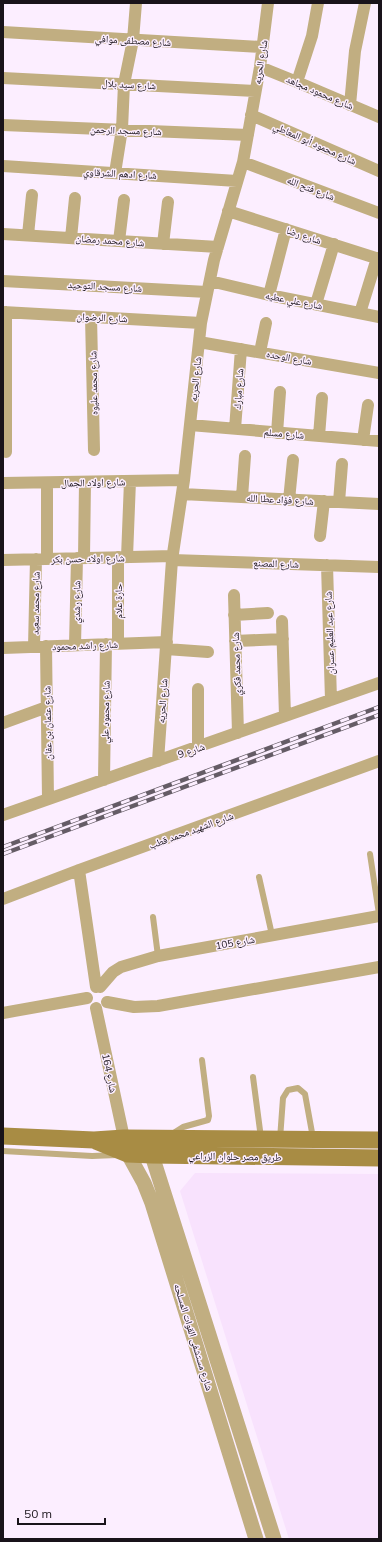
<svg xmlns="http://www.w3.org/2000/svg" width="382" height="1542" font-family="Mulish,'Noto Naskh Arabic',sans-serif">
  <style>
    .built { fill: #f8e2fd }
    .lines { fill: none; stroke-linecap: round; stroke-linejoin: round }
    .service { stroke: #c1ae81; stroke-width: 6 }
    .minor { stroke: #c1ae81; stroke-width: 12 }
    .tertiary { stroke: #c1ae81; stroke-width: 15 }
    .secondary { stroke: #a88c44; stroke-width: 17 }
    .rail-casing { stroke: #655c66; stroke-width: 4.5 }
    .rail { stroke: #fceeff; stroke-width: 3; stroke-dasharray: 9; stroke-linecap: butt }
    .labels { text-anchor: middle; stroke-width: 3; stroke-linejoin: round; paint-order: stroke }
    .street-label { font-size: 10px; fill: #19131a; stroke: #fceeff }
  </style>
  <rect width="100%" height="100%" fill="#fceeff"/>
  <path class="built" d="M195 1173 379 1174V1539H289L180 1191Z"/>
  <g class="lines">
    <path class="service" d="M370 854 379 914
      M259 877 272 935
      M153 917 158 956
      M253 1077 261 1138
      M172 1134 183 1127 208 1120 209 1116 202 1060
      M280 1139 283 1098 288 1090 298 1088 305 1094 313 1138
      M3 1151 92 1156 117 1155"/>
    <path class="minor" d="M3 32 262 47
      M260 67 297 82 379 117
      M3 78 255 91
      M297 82 312 36 318 3
      M350 105 355 51 365 3
      M251 115 379 171
      M3 125 248 135
      M243 162 379 213
      M3 166 237 181
      M115 173 122 129 124 84 133 40 136 3
      M228 211 379 259
      M3 234 218 247
      M28 235 32 195
      M71 238 75 198
      M119 241 124 200
      M163 244 168 202
      M3 281 207 292
      M210 281 269 295 379 317
      M269 295 286 229
      M316 304 334 244
      M3 312 201 323
      M360 313 377 258
      M91 317 94 450
      M199 342 379 373
      M260 352 266 323
      M190 425 379 441
      M235 429 241 349
      M277 433 280 392
      M319 436 322 398
      M363 440 368 405
      M6 452V312
      M3 483 184 480
      M47 483V559
      M182 494 379 504
      M242 497 245 456
      M289 500 293 460
      M339 502 342 464
      M320 536 324 501
      M127 557 130 481
      M84 558 85 482
      M3 560 173 556
      M172 560 379 567
      M327 565 331 700
      M234 595 238 733
      M234 615 268 613
      M282 621 285 716
      M235 641 283 639
      M118 644V557
      M75 645 77 558
      M46 646 48 799
      M34 647 36 559
      M3 648 167 642
      M166 649 208 652
      M3 723 47 707
      M198 747V689
      M158 761 172 560 184 480 201 323 214 260 243 162 260 67 268 3
      M104 780 106 644
      M3 815 379 683
      M79 870 96 987
      M3 899 79 870 379 761
      M100 987 113 972 121 967 158 956 379 916
      M107 1002 134 1007 158 1006 379 967
      M96 1008 124 1138
      M3 1013 87 998"/>
    <path class="tertiary" d="M126 1145 128 1154 144 1183 152 1203 256 1539
      M149 1146 274 1539"/>
    <path class="secondary" d="M3 1136 94 1140 124 1138 379 1140
      M96 1141 128 1154 152 1155 379 1158"/>
    <defs>
      <path id="rail" d="M3 847 379 707
        M3 854 379 715"/>
    </defs>
    <use href="#rail" class="rail-casing"/>
    <use href="#rail" class="rail"/>
  </g>
  <g class="labels">
    <g class="street-label">
      <text transform="translate(133 40) rotate(3)" y="4">شارع مصطفى موافي</text>
      <text transform="translate(260 62) rotate(-81)" y="4">شارع الحريه</text>
      <text transform="translate(129 84) rotate(3)" y="4">شارع سيد بلال</text>
      <text transform="translate(320 92) rotate(23)" y="4">شارع محمود مجاهد</text>
      <text transform="translate(126 130) rotate(2)" y="4">شارع مسجد الرحمن</text>
      <text transform="translate(315 143) rotate(24)" y="4">شارع محمود أبو المعاطي</text>
      <text transform="translate(120 173) rotate(3)" y="4">شارع ادهم الشرقاوي</text>
      <text transform="translate(311 188) rotate(21)" y="4">شارع فتح الله</text>
      <text transform="translate(304 235) rotate(18)" y="4">شارع رضا</text>
      <text transform="translate(110 240) rotate(4)" y="4">شارع محمد رمضان</text>
      <text transform="translate(105 286) rotate(3)" y="4">شارع مسجد التوحيد</text>
      <text transform="translate(294 300) rotate(11)" y="4">شارع علي عطيه</text>
      <text transform="translate(102 317) rotate(3)" y="4">شارع الرضوان</text>
      <text transform="translate(289 357) rotate(10)" y="4">شارع الوحده</text>
      <text transform="translate(195 379) rotate(-84)" y="4">شارع الحريه</text>
      <text transform="translate(93 383) rotate(-91)" y="4">شارع محمد عليوه</text>
      <text transform="translate(238 389) rotate(-86)" y="4">شارع مبارك</text>
      <text transform="translate(284 433) rotate(5)" y="4">شارع مسلم</text>
      <text transform="translate(93 482) rotate(-1)" y="4">شارع اولاد الجمال</text>
      <text transform="translate(280 499) rotate(3)" y="4">شارع فؤاد عطا الله</text>
      <text transform="translate(88 558) rotate(-1)" y="4">شارع اولاد حسن بكر</text>
      <text transform="translate(276 563) rotate(2)" y="4">شارع المصنع</text>
      <text transform="translate(118 601) rotate(-90)" y="4">حارة علام</text>
      <text transform="translate(76 602) rotate(-89)" y="4">شارع رشدي</text>
      <text transform="translate(35 603) rotate(-89)" y="4">شارع محمد سعيد</text>
      <text transform="translate(329 633) rotate(-92)" y="4">شارع عبد العليم عسران</text>
      <text transform="translate(85 645) rotate(-2)" y="4">شارع راشد محمود</text>
      <text transform="translate(236 664) rotate(-92)" y="4">شارع محمد فكري</text>
      <text transform="translate(162 701) rotate(-86)" y="4">شارع الحريه</text>
      <text transform="translate(105 712) rotate(-89)" y="4">شارع محمود علي</text>
      <text transform="translate(47 723) rotate(-91)" y="4">شارع عثمان بن عفان</text>
      <text transform="translate(191 750) rotate(-19)" y="4">شارع 9</text>
      <text transform="translate(191 830) rotate(-20)" y="4">شارع الشهيد محمد قطب</text>
      <text transform="translate(235 942) rotate(-10)" y="4">شارع 105</text>
      <text transform="translate(110 1073) rotate(78)" y="4">شارع 164</text>
      <text transform="translate(235 1156) rotate(1)" y="4">طريق مصر حلوان الزراعي</text>
      <text transform="translate(194 1337) rotate(73)" y="4">شارع مستشفى القوات المسلحه</text>
    </g>
  </g>
  <rect width="382" height="1542" fill="none" stroke="#19131a" stroke-width="8"/>
  <path d="M18 1518v6h87v-6" fill="none" stroke="#19131a" stroke-width="2"/>
  <text x="24" y="1518" font-size="12" fill="#19131a" stroke="#fceeff" stroke-width="3" paint-order="stroke">50 m</text>
</svg>
